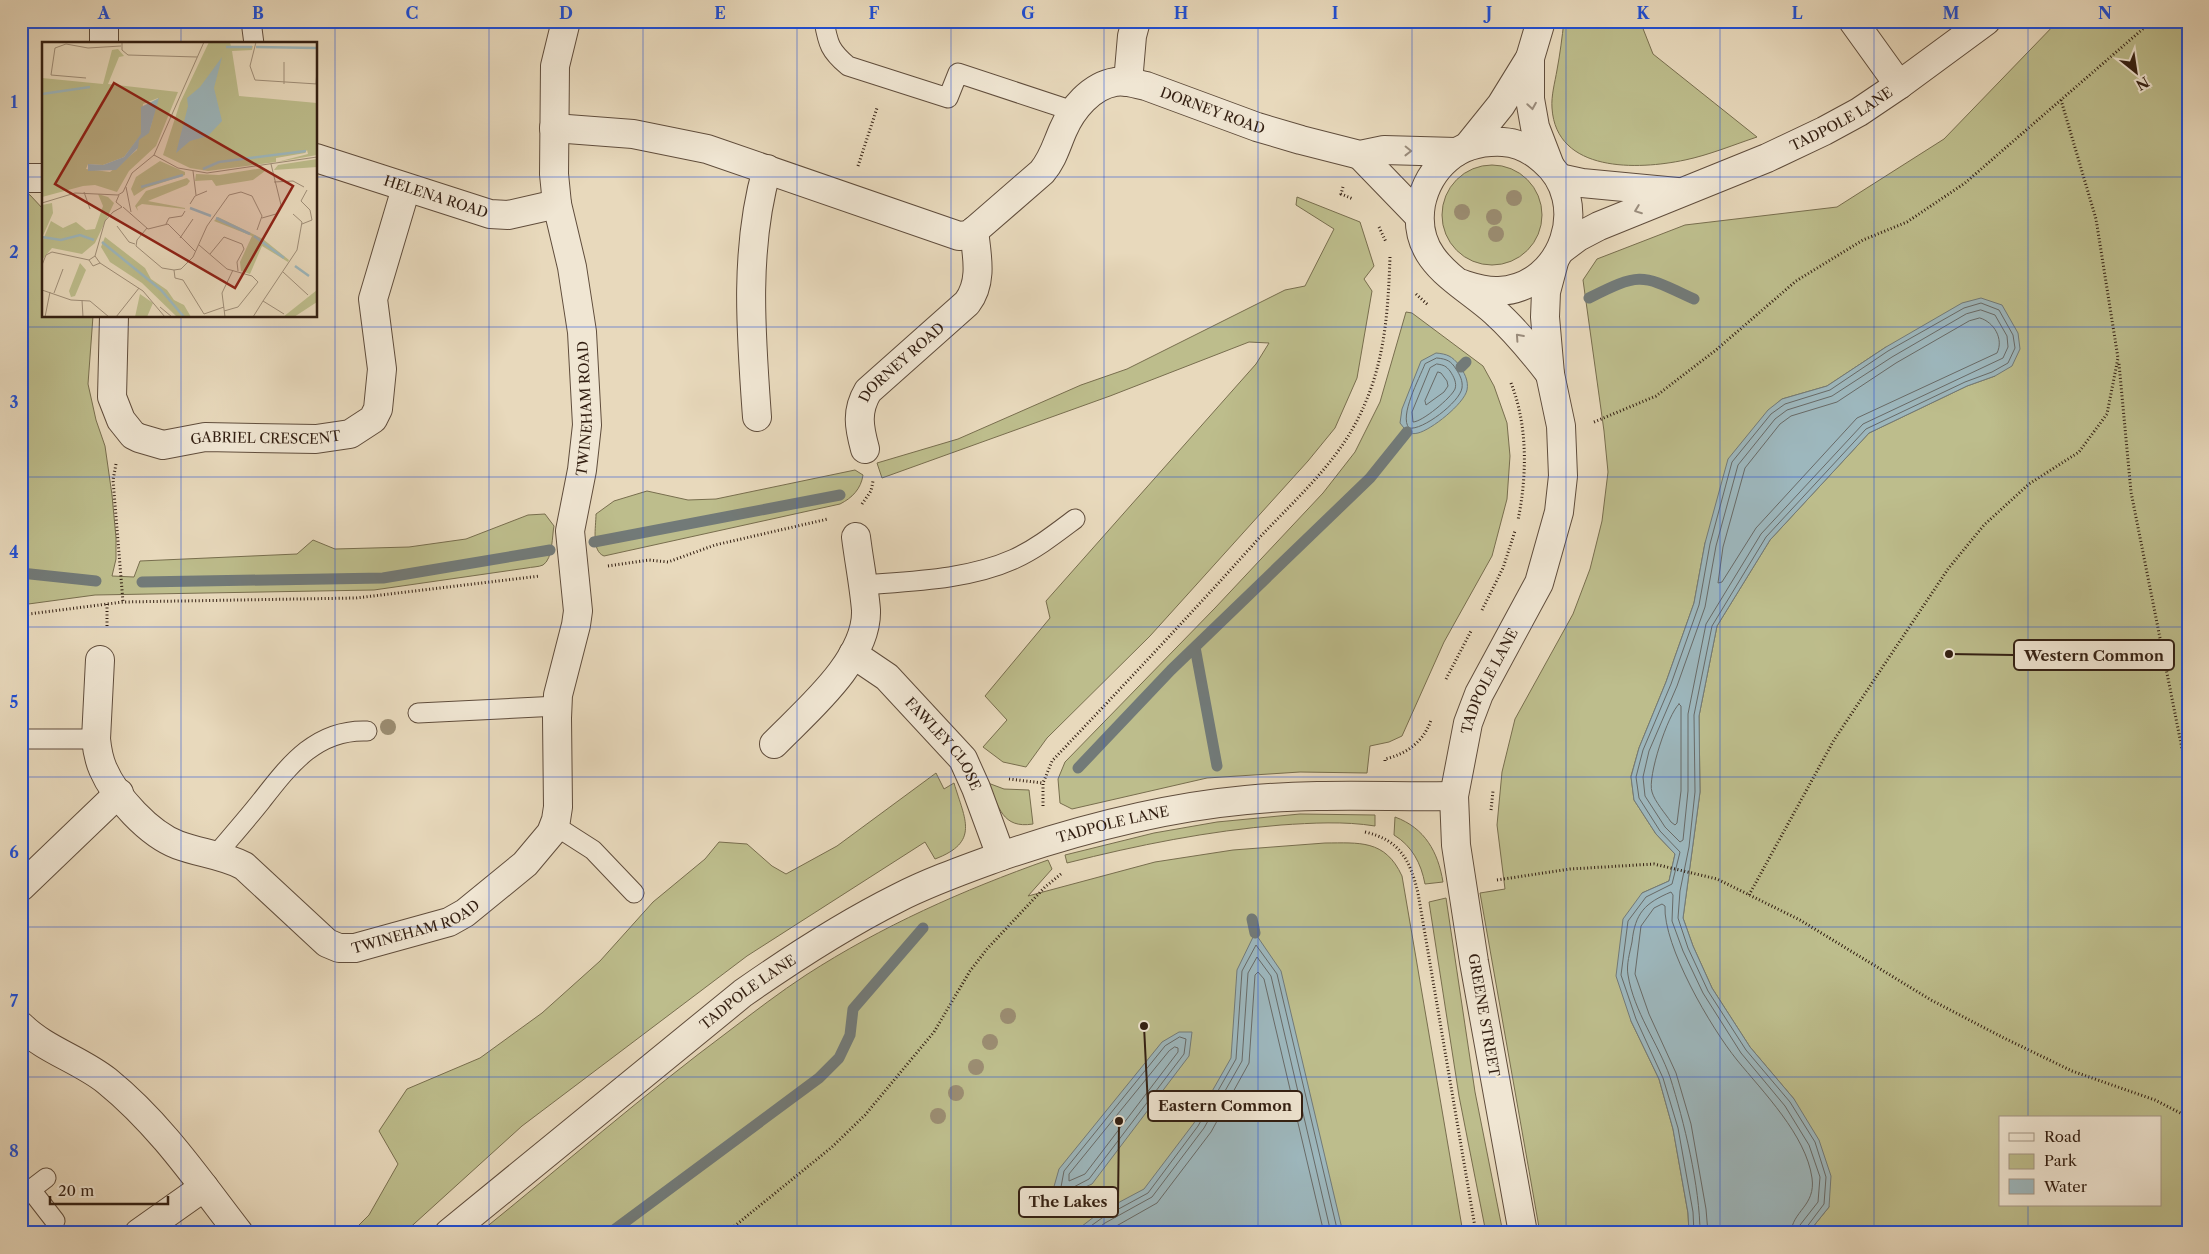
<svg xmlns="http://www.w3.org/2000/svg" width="2209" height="1254" font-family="'Libre Caslon Text',serif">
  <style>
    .green { fill: #bdbd8c; stroke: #786e4e; fill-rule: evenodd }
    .water { fill: #9db7bd; stroke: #727a78 }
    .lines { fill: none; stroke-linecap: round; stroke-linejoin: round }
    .shore { stroke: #686a67; stroke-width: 1 }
    .stream { stroke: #727a78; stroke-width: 11 }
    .service-casing { stroke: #604d3c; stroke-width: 21 }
    .minor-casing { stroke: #604d3c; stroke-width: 30 }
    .tertiary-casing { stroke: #604d3c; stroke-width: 30 }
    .path { stroke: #321e11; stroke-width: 3; stroke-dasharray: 1 2.5; stroke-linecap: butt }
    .service { stroke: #f0e6d3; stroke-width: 19 }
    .minor { stroke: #f0e6d3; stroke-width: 28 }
    .tertiary { stroke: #f0e6d3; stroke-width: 28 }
    .tree { fill: #9b8d72 }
    .oneway { stroke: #9a8c7c }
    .grid { fill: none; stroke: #1d4ed8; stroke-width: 1; stroke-opacity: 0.55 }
    .labels { text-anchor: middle; stroke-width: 4; stroke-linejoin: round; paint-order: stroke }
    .street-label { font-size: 14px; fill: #321e11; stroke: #f0e6d3 }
    .inset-river { fill: none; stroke: #9db7bd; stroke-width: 2.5 }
    .inset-road { fill: none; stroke: #9f8e78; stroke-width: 1 }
    .view { fill: #8f2418; fill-opacity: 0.15; stroke: #8f2418; stroke-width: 2.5 }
    .inset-edge { fill: none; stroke: #321e11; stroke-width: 2.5 }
    .leader { fill: none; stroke: #321e11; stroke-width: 2 }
    .callout-dot { fill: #321e11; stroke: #f0e6d3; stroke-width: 2 }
    .callout { fill: #f0e6d3; stroke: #321e11; stroke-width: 2 }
    .callout-label { font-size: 15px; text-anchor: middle; font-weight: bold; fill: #321e11 }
    .neatline { fill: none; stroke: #1d4ed8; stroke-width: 2 }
    .grid-label { font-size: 16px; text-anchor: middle; font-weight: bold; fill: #1d4ed8 }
  </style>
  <rect width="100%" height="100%" fill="#e8d9bc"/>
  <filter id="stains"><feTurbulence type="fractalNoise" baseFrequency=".004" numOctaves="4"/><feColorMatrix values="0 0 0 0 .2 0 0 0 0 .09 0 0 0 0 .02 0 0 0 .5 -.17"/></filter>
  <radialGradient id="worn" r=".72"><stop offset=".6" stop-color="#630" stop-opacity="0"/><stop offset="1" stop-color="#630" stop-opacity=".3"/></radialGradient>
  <path class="green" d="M1564 21H1640L1653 54 1757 137C1733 145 1709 155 1685 160 1638 170 1556 173 1552 108 1551 96 1555 82 1557 70 1560 54 1562 38 1564 21Z
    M2058 21H2188V1233H1808L1829 1207 1794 1099 1750 1047 1712 988 1693 946 1683 918 1700 792 1699 716 1717 626 1770 540 1869 433 1967 386 1995 376 1886 347 1827 386 1782 399 1775 405 1705 543 1694 603 1666 682 1639 748 1631 776 1634 800 1656 834 1675 854 1669 881 1642 893 1631 1021 1659 1079 1673 1129 1688 1213 1689 1233H1540L1480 893 1505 889 1497 825 1502 772 1515 719 1573 614 1590 569 1602 521 1608 472 1604 431 1583 280 1597 259 1685 225 1837 207 1944 139ZM2000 1118H2160V1205H2000Z
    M1442 215a50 50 0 1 1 100 0a50 50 0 1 1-100 0Z
    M21 190 30 195 44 210V316H93L88 384 96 420 105 446 112 495 116 538V559L112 576 134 577 140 561 297 554 313 540 335 549 409 547 466 539 528 515 545 514 554 526C552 535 553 559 543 565 539 567 531 567 527 568L374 590 95 595 21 605Z
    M1297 197 1360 222 1374 266 1364 279 1372 291 1357 378 1335 428 1308 461 1150 636 1047 738 1026 767 1003 762 983 747 1007 720 985 696 1050 618 1046 601 1256 364 1269 343 1249 342 1110 396 882 478 877 463 958 439 1081 385 1127 369 1285 290 1305 286 1334 229 1296 205Z
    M1406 312 1412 313 1483 366 1494 386 1507 423 1510 456 1507 499 1492 556 1444 642 1402 736 1389 742 1370 746 1367 773 1300 772 1207 778 1072 809 1060 803 1058 779 1065 762 1215 608 1323 493 1355 452 1380 402Z
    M855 470 863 475C861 489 852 498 840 504L604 556C591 551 596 527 596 514L614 501 647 491 688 500 716 499Z
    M936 773 944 789 954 783C965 820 980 842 935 859L925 842 747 956 522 1126 404 1233H351L369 1215 398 1164 379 1131 407 1089 480 1058 542 1013 600 961 653 902 705 859 719 842 747 844 772 866 786 874 837 846Z
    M988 783 1004 789 1029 790 1033 824C1002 829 999 807 988 783Z
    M1300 814 1375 815V826C1344 821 1312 823 1281 825 1208 831 1138 845 1067 863L1065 855 1154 833 1217 822Z
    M1395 817C1425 828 1438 852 1443 882L1425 884C1421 863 1412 846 1394 835Z
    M1325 843C1359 843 1385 839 1402 876L1463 1233H479C562 1166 643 1095 729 1031 754 1012 780 992 806 975 882 926 963 890 1048 860L1052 869 1028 896 1155 862 1233 850Z
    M1446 898 1475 1092 1503 1233H1486L1459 1096 1429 902Z"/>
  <path class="water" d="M1981 298 2002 305 2018 333 2020 349 2012 366 1995 376 1967 386 1869 433 1770 540 1717 626 1699 716 1700 792 1683 918 1693 946 1712 988 1750 1047 1794 1099 1819 1140 1831 1176 1829 1207 1808 1233H1689L1688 1213 1673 1129 1659 1079 1631 1021 1616 976 1623 919 1642 893 1669 881 1675 854 1656 834 1634 800 1631 777 1639 748 1666 682 1694 603 1705 543 1728 459 1768 410 1782 399 1827 386 1886 347 1962 303Z
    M1436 353C1447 354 1452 356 1459 365 1464 372 1469 381 1467 390 1464 404 1431 430 1418 433 1414 434 1411 434 1407 432L1400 423 1402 409 1421 361Z
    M1255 933 1281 971 1343 1233H1073L1099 1213 1144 1189 1194 1123 1231 1058 1237 970Z
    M1179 1032H1192L1189 1056 1092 1184 1067 1195 1053 1190 1059 1169 1162 1042Z"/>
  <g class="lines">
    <path class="shore" d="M1981 310 1995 315 2007 336 2008 347 2003 358 1863 424 1761 534 1706 624 1688 714V791L1683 840 1680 842 1665 827 1645 796 1643 777 1649 751 1677 686 1705 607 1716 546 1738 465 1775 419 1787 410 1832 396 1892 357 1966 314Z
      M1980 318C1994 322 2004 339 1997 353L1857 418 1756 528 1722 582 1718 583 1723 547 1745 468 1780 424 1791 416 1837 402 1896 363 1969 321Z
      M1437 358C1447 359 1451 361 1456 369 1460 375 1463 381 1462 388 1460 402 1422 431 1409 428 1399 416 1419 379 1425 364Z
      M1437 364C1444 365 1446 366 1450 371 1454 377 1457 383 1455 389 1451 398 1422 422 1413 422L1412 412 1430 368Z
      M1438 372 1441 373 1447 381 1448 386 1444 392 1426 405 1425 401Z
      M1679 704 1681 706V791L1677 823 1675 825 1671 822C1665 813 1655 802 1652 792 1647 777 1668 714 1679 704Z
      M1180 1037 1186 1039 1184 1054 1089 1179 1068 1190 1061 1187 1064 1171 1165 1046Z
      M1175 1047 1178 1048V1052L1085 1174 1069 1181V1174L1169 1051Z
      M1081 1233 1102 1218 1148 1193 1198 1126 1236 1059 1242 971 1256 945 1277 974 1338 1233
      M1091 1233 1105 1223 1152 1197 1204 1128 1242 1061 1248 973 1257 957 1271 976 1331 1233
      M1104 1233 1157 1203 1211 1132 1249 1063 1255 975 1258 972 1264 979 1324 1233
      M1694 1233 1693 1212 1678 1128 1663 1078 1636 1019 1621 975 1628 921 1646 897 1672 884 1680 852 1660 831 1639 798 1636 777 1643 750 1671 684 1699 605 1710 544 1732 462 1771 414 1785 404 1830 390 1888 351 1964 308 1981 303 1999 310 2013 335 2015 348 2008 363 1992 372 1965 382 1866 429 1766 537 1712 626 1694 715 1695 792 1689 847 1680 891 1678 918 1688 948 1708 991 1746 1050 1790 1102 1815 1142 1826 1177 1824 1204 1806 1228 1805 1233
      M1700 1233C1700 1187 1684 1121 1670 1077 1658 1043 1634 1012 1628 975 1626 965 1630 952 1632 942 1635 913 1645 903 1671 892L1673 895 1672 921 1683 951 1703 993 1741 1053 1785 1106 1809 1145 1820 1177 1818 1202 1800 1225 1798 1233
      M1708 1233 1706 1209 1691 1124 1676 1073 1649 1014 1635 974 1641 926 1654 908 1662 904 1665 906C1663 946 1711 1028 1737 1060 1763 1092 1806 1135 1812 1178 1816 1206 1792 1211 1791 1233"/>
    <path class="stream" d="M1589 298C1642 271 1642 275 1694 299
      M1461 367 1466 362
      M594 542 840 495
      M21 573 96 581
      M142 582 383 578 550 550
      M1195 647 1217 766
      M1078 768 1171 670 1370 478 1407 432
      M1252 919 1255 933
      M610 1233 819 1078 839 1058 850 1035 853 1009 923 928"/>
    <defs>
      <path id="service" d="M251 21 254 44
        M824 21C828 44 830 51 848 66L948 98 958 73 1073 111
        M862 585C912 581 967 580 1014 559 1036 549 1055 534 1075 519
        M418 713 558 706
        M21 739H96
        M554 825 593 850 634 893
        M215 856C231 837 247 819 262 800 290 764 317 729 367 731
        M31 1190 55 1221
        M21 1197 46 1178"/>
      <g id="minor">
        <path d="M1853 21 1899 85"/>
        <path d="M104 44V21"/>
        <path d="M1128 82 1132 36 1136 21"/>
        <path id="s1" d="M554 128 633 134 707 149 959 236 969 235 974 231 1042 172C1053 159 1056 146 1063 130 1072 109 1091 86 1115 82 1125 80 1136 84 1146 86L1257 127 1301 140 1360 155 1384 150 1456 152"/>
        <path d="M1360 155 1419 216"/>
        <path id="s2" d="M316 158 490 214 508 215 557 204"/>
        <path d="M21 178H44"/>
        <path id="s3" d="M114 316 112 397 121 420 133 435 139 438 163 445 205 437 316 439 350 434 373 419 378 409 382 369 373 299 406 188"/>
        <path d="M757 417C751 335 744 249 767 169"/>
        <path id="s4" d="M865 449C859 427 856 411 868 391L967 303C983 282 977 256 974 231"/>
        <path id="s5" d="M853 654 887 677 963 759 976 788 1001 856"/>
        <path id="s6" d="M100 660 96 739C97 749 99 760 103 769 115 797 149 834 178 845 199 853 224 855 244 866L327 943 339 948H355L449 922 465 913 525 864 551 833 556 820 558 807 557 718 558 695 576 625 578 611 570 531 582 470 587 425 582 332 572 267 557 204 554 174 555 66 566 21"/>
        <path d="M774 744C806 711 868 660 866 610 864 586 859 561 856 537"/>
        <path d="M21 887 119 793"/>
        <path d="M21 1026C45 1050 81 1060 107 1081 160 1124 198 1180 239 1233"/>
        <path d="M139 1233 204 1187"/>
      </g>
      <g id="tertiary">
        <path d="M1530 58V99L1535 127 1550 166"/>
        <path d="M1468 146 1501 105 1530 58 1541 21"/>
        <path d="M1559 178 1582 183 1677 192"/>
        <path id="s7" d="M1562 249 1578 237 1599 226 1767 158 1824 131 1859 112 1899 85 1986 21"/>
        <path d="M1459 283C1472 287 1484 292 1499 291 1564 288 1593 201 1543 160 1532 150 1518 143 1503 142 1482 141 1463 145 1447 159 1433 171 1425 185 1421 204 1411 261 1459 280 1495 312 1515 330 1533 352 1550 374"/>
        <path id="s8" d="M449 1233 743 993C793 958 844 925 898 898 929 882 963 870 996 858 1077 830 1160 808 1246 800 1315 793 1385 797 1454 796"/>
        <path id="s9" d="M1523 1233 1474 962 1456 845 1454 796 1468 723 1479 694 1539 583 1559 512 1563 476 1561 426 1550 374 1545 317 1546 292 1554 262"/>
      </g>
    </defs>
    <use href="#service" class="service-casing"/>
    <use href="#minor" class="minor-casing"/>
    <use href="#tertiary" class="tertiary-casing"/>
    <path class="path" d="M858 166 877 108
      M1343 187 1341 194 1353 199
      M1379 227 1386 242
      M21 279 23 289 21 327
      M1416 294 1428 305
      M2119 364 2131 492 2188 779
      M1511 383C1528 426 1527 476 1518 520
      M1594 422 1656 396 1716 350 1796 281 1863 240 1907 222 1965 183 2152 21
      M116 464 113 480 123 602
      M862 504 871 491 873 481
      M608 566 649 560 668 562 715 545 828 519
      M1482 610 1503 568 1515 531
      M21 615 123 602 356 598 540 576
      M107 626V604
      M1446 679 1471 631
      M1385 761V759C1407 754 1424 741 1431 720
      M1009 779 1043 783
      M1043 806V783L1052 761C1122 687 1192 613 1260 537 1292 503 1330 469 1353 428 1384 373 1388 318 1390 256
      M1491 810 1493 791
      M1365 832C1400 840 1410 860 1418 893L1476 1233
      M1497 880 1570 869 1654 864 1717 879 1800 920 1931 1000 2002 1037 2072 1071 2155 1100 2188 1117
      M1749 895 1834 740 1948 569 1984 525 2029 484 2079 452 2107 414 2118 358 2096 219 2061 100
      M726 1233 832 1147 865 1115 934 1032 970 971 987 949 1045 887 1061 874"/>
    <use href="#service" class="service"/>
    <use href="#minor" class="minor"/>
    <use href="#tertiary" class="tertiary"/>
  </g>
  <g class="tree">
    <circle cx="1514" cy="198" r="8"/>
    <circle cx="1462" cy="212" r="8"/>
    <circle cx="1494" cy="217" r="8"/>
    <circle cx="1496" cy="234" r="8"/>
    <circle cx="388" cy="727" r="8"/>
    <circle cx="1008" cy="1016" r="8"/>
    <circle cx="990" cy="1042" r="8"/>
    <circle cx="976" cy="1067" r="8"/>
    <circle cx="956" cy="1093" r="8"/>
    <circle cx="938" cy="1116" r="8"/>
  </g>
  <defs><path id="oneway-chevron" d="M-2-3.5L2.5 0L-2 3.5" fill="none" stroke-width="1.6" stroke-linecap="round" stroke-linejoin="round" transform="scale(1.25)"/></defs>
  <g class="oneway">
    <use href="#oneway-chevron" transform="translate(1532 106) rotate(81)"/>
    <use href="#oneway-chevron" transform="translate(1408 151) rotate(1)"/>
    <use href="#oneway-chevron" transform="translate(1638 210) rotate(159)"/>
    <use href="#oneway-chevron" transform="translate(1519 337) rotate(-132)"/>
  </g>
  <path class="grid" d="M181 21V44M335 21V1233M489 21V1233M643 21V1233M797 21V1233M951 21V1233M1104 21V1233M1258 21V1233M1412 21V1233M1566 21V1233M1720 21V1233M1874 21V1233M2028 21V1118M21 177H44M316 177H2188M181 316V1233M21 327H2188M21 477H2188M21 627H2188M21 777H2188M21 927H2188M21 1077H2188M2028 1205V1233"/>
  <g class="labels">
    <g class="street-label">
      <text dy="5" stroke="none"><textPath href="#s1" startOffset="751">DORNEY ROAD</textPath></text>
      <text dy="5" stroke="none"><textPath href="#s7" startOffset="309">TADPOLE LANE</textPath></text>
      <text dy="5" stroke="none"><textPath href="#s2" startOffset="126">HELENA ROAD</textPath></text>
      <text dy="5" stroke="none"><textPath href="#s4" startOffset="104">DORNEY ROAD</textPath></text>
      <text dy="5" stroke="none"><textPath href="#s6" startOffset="1094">TWINEHAM ROAD</textPath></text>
      <text dy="5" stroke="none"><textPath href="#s3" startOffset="260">GABRIEL CRESCENT</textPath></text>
      <text dy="5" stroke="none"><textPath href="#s9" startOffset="564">TADPOLE LANE</textPath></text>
      <text dy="5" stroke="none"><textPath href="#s5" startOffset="129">FAWLEY CLOSE</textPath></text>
      <text dy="5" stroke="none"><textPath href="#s8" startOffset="789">TADPOLE LANE</textPath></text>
      <text dy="5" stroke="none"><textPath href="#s6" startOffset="495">TWINEHAM ROAD</textPath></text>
      <text dy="5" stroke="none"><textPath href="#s8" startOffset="384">TADPOLE LANE</textPath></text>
      <text transform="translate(1484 1015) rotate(80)" y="5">GREENE STREET</text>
    </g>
  </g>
  <g transform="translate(42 42)">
    <rect width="275" height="275" fill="#e8d9bc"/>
    <path d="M167 0H188L189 5 211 4 210 8 190 9 197 54 275 61V113L235 120 266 112 265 108 263 111 234 116V120L166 129 148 126 121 113 138 61ZM76 7 82 14 77 15 66 42 136 50 114 104 87 129 75 150 53 143 41 144 0 155V36L61 42 70 8ZM116 56 108 87 96 98 95 108 68 130 44 127 46 122 61 123 82 115 99 93 101 62ZM275 117V125L232 128 236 123ZM118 119 143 130V133L104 146 92 154 89 147 94 135ZM221 126 223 129 211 138 174 144 170 138 153 139 154 132 177 133ZM145 136 148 139 145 143 106 159 143 166V167L100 162 95 165 96 169 93 164 104 149ZM56 152 66 155 72 161 53 201 40 212 10 206 0 218V200L9 179 21 186 34 180 44 188 53 187 61 164ZM10 161 11 171 0 196V163ZM176 175 221 197 247 218 246 220 220 204 208 232 199 229 198 220 210 194 172 179ZM63 195 103 226 109 237 125 248 132 258 142 263 149 275H135L100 241 68 220 59 205ZM38 221 44 228 33 254 29 255 27 249ZM275 248V260L252 275H241ZM98 252 111 261 105 275H93Z" fill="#bdbd8c" fill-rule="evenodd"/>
    <path d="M180 15 172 46 180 79 166 94 148 99 134 111 146 64 145 56 158 45ZM117 56 107 91 97 98 96 106 74 128 46 129V122L61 123 82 115 99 92V65Z" fill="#9db7bd"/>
    <path class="inset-river" d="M184 5H210M214 5 275 6M0 52 48 45M161 127 177 120 264 109M99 145 141 133M148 166 169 174M174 176 208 192M212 194 242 216M0 195 19 198 38 193 52 198M60 200 119 248 142 275M253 224 267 234"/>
    <path class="inset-road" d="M80 0V8L86 13 155 15M214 0 208 24 213 38 275 42M44 36 9 33 13 6 24 2 46 6 79 4M242 42V20M274 42 275 27M112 113 136 126 165 131 275 115M151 129 154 153M232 140 251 139 262 145M84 145 89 170M42 150 48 167M77 153 74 160 80 165M0 161 33 151 76 153 81 150 90 131 112 113 162 0M148 162 153 154 165 149M81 165 106 187 126 182 154 210M220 176 234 172 239 163 229 122M124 182 127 176 140 174 143 169M260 182 270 178 268 168 259 159 265 148M75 184 87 200 93 202M105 186 95 198 94 204 120 226 132 228 139 227 151 215 165 184 187 153 199 150 210 154 220 174 215 188M138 196 151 177M157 203 185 227 210 234 216 240 196 265 182 269M168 212 182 195 200 202 202 207 195 220 196 229M53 214 58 221 101 249 123 275M58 221 51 224 47 218 53 214 63 179 71 170 80 165M0 223 4 213 10 210 47 218M132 228 133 236 141 238 162 272 182 265M241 230 266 253M0 248 29 258 48 259 67 275M12 251 21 227M40 258 41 275M118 265 130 275M242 272 221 259 255 208 260 180 251 172M3 275 8 250M74 275 97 246M183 275 180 251 191 228M211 275 221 259"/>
    <path class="view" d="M72 41 251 144 193 246 13 142Z"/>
    <rect width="275" height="275" class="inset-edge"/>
  </g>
  <path class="leader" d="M1949 654L2014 655M1144 1026L1148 1106M1119 1121L1118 1202"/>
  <g class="callout-dot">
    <circle cx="1949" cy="654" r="5"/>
    <circle cx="1144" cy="1026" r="5"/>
    <circle cx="1119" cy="1121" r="5"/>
  </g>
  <g class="callout">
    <rect x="2014" y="640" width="160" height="30" rx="5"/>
    <rect x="1148" y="1091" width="154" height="30" rx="5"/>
    <rect x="1019" y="1187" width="99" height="30" rx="5"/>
  </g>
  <g class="callout-label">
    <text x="2094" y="661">Western Common</text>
    <text x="1225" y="1111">Eastern Common</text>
    <text x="1068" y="1207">The Lakes</text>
  </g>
  <rect width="2209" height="1254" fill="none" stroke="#e8d9bc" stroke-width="55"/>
  <rect x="1999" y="1116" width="162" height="90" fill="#f0e6d3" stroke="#a49685"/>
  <rect x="2009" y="1133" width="25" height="8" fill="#f0e6d3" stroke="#a49685"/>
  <text x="2044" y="1142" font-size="15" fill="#321e11">Road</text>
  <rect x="2009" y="1154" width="25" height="15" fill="#bdbd8c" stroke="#a49685"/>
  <text x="2044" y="1166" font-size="15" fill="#321e11">Park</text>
  <rect x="2009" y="1179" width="25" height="15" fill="#9db7bd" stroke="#a49685"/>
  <text x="2044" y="1192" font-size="15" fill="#321e11">Water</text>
  <g transform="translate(2136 72) rotate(150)" stroke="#f0e6d3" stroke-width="4" paint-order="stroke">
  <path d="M0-4L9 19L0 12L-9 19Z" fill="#321e11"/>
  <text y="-8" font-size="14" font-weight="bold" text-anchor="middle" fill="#321e11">N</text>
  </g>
  <path d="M50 1196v8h118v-8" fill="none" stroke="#321e11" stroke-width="2.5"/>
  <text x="58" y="1196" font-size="15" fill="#321e11" stroke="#f0e6d3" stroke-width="4" paint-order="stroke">20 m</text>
  <rect x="28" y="28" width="2154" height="1198" class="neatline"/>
  <g class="grid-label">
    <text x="104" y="19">A</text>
    <text x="258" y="19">B</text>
    <text x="412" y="19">C</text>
    <text x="566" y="19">D</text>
    <text x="720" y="19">E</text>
    <text x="874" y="19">F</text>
    <text x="1028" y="19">G</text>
    <text x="1181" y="19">H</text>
    <text x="1335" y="19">I</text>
    <text x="1489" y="19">J</text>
    <text x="1643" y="19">K</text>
    <text x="1797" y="19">L</text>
    <text x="1951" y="19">M</text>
    <text x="2105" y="19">N</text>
    <text x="14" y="108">1</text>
    <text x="14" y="258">2</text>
    <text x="14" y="408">3</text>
    <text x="14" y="558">4</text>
    <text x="14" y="708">5</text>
    <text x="14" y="858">6</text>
    <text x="14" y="1007">7</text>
    <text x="14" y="1157">8</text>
  </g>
  <rect width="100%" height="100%" filter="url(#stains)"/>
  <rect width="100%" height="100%" fill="url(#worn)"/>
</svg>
